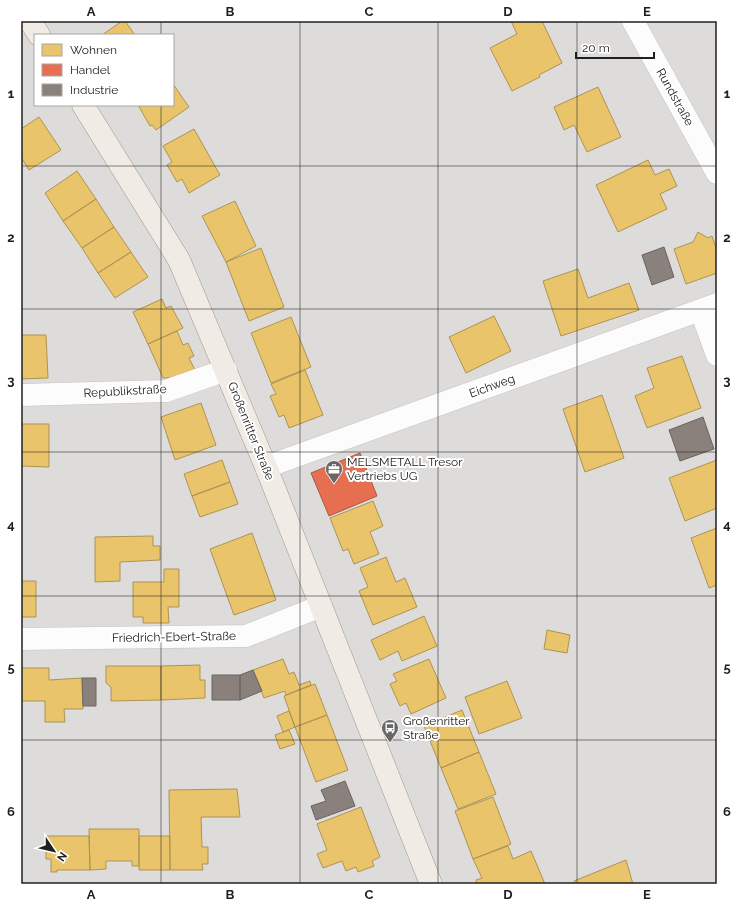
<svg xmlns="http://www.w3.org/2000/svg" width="738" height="905" font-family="Raleway,sans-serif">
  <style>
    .residential { fill: #dddcda; fill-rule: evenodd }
    .homes { fill: #e9c46a; stroke: #ad9354 }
    .shops { fill: #e76f51; stroke: #ab5742 }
    .industry { fill: #8a817c; stroke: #6a6460 }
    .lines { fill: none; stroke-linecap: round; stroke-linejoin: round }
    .minor-casing { stroke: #c4c3c1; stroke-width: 23 }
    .major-casing { stroke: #a39787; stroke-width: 23 }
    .minor { stroke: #fcfcfc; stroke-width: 22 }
    .major { stroke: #f1ebe6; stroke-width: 22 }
    .grid { fill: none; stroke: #202020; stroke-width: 1; stroke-opacity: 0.55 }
    .labels { text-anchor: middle; stroke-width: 4; stroke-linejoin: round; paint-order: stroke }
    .street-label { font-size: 12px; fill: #202020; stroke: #fff }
    .poi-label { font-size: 12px; fill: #202020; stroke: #fff; text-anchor: start }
    .neatline { fill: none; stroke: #202020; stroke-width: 1.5 }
    .grid-label { font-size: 13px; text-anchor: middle; font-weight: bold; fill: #202020 }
  </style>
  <rect width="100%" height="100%" fill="#eeece9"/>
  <path class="residential" d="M21 21H717V884H21ZM35 35H173V105H35Z"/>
  <path class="homes" d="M122 21H125L135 35H102Z
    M511 21H542L562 63 539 75 540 77 512 91 490 48 517 34Z
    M173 84 189 107 156 130 152 125 150 126 138 105H173Z
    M598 87 621 137 587 152 574 125 564 130 554 107Z
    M39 117 61 150 29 170 21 157V129Z
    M194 129 220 175 189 193 182 179 177 182 167 165 172 162 163 146Z
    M648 160 655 175 669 169 677 186 660 194 667 209 618 232 596 185Z
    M77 171 96 199 63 221 45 193Z
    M96 199 114 227 82 248 63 221Z
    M235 201 256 246 226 262 202 216Z
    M114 227 131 252 98 273 82 248Z
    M698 232 708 238 712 236 717 251V273L686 284 674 249 693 242Z
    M261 248 284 307 249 321 226 262Z
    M131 252 148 277 115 298 98 273Z
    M578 269 588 298 629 283 639 310 561 336 543 281Z
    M162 299 166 308 171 306 183 328 148 344 133 312Z
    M494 316 511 351 466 373 449 337Z
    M291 317 311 367 271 383 251 333Z
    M177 331 183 345 188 343 194 356 189 358 197 374 189 377 163 378 148 344Z
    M21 335H46L48 378 21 379Z
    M682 356 701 408 647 428 635 396 654 388 647 368Z
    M305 370 323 415 289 428 284 415 279 417 270 396 276 394 271 384Z
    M602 395 624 458 585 472 563 409Z
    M201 403 216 445 175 460 161 417Z
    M21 424H49V467L21 466Z
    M222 460 230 482 192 496 184 474Z
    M717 460V508L685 521 669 478Z
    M230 482 238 504 200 517 192 496Z
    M373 501 383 526 370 532 379 554 354 564 348 549 343 551 330 518Z
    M717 528V585L709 588 691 538Z
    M252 533 276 600 234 615 210 549Z
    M153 536V546H160V560L120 562V581L95 582V537Z
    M386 557 396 582 405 578 417 607 373 625 359 591 368 587 360 568Z
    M164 569H179V607H168L169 623H143V617H133V582H164Z
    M21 581H36V617H21Z
    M424 616 437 646 402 661 398 651 380 660 371 640Z
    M547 630 570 635 567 653 544 649Z
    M283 659 289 674 294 672 299 685 310 681 311 685 286 695 285 691 264 698 253 670Z
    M429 659 446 698 411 714 406 703 400 706 390 684 397 681 393 674Z
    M200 665V680H205V698L161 700V666Z
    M106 666H161V700L111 701V687L106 683Z
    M21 668H49V680L82 678 83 709H64L65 722H45V701H21Z
    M507 681 522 718 479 734 465 697Z
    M315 684 327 715 295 727 284 696Z
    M462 710 479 752 441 768 424 726Z
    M289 711 295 727 283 732 277 716Z
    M327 715 348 770 316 782 295 727Z
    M289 730 295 744 280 749 275 735Z
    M479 752 496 794 458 809 441 768Z
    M237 789 240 817H201L202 847H208V864H202L203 870H170L169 790Z
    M493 797 511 844 473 859 455 811Z
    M361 807 380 857 372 861 374 866 358 872 356 867 346 871 342 861 323 868 317 854 327 850 317 824Z
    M89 829H139V866H132V861H106V869L90 870Z
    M46 836H89L90 870H57V872H51V859H46Z
    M139 836H170V870H139Z
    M508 846 513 859 531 851 545 884H477L476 880 482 878 473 859Z
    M626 860 633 884H575L574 881Z"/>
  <path class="shops" d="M360 453 377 496 329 516 311 473Z"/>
  <path class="industry" d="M664 247 674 277 652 285 642 255Z
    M703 417 714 449 680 461 669 430Z
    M253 670 262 691 240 700V675Z
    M212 675H240V700H212Z
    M82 678H96V706H83Z
    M345 781 355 806 316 820 311 806 326 801 321 790Z"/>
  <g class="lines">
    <defs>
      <path id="minor" d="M633 21 717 173
        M701 311 717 355
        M21 395 166 391 226 370
        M266 467 717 304
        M21 639 246 636 321 606"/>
      <path id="major" d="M30 21 39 35
        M83 105 179 260 266 467 431 884"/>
    </defs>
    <use href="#minor" class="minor-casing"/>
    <use href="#major" class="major-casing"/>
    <use href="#minor" class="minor"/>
    <use href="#major" class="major"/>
  </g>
  <path class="grid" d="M161 21V35M300 21V884M438 21V884M577 21V884M161 105V884M21 166H717M21 309H717M21 452H717M21 596H717M21 740H717"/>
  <defs>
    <symbol id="office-pin" viewBox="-11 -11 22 30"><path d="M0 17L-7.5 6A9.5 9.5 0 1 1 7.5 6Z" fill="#686766" stroke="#fff"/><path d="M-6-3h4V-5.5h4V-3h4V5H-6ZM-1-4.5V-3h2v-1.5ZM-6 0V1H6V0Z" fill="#fff"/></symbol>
    <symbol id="bus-pin" viewBox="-11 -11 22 30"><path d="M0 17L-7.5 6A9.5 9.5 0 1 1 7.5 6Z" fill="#686766" stroke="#fff"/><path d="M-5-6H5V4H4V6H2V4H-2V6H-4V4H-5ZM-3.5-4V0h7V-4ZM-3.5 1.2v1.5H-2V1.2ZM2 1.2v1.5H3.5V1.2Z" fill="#fff"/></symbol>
  </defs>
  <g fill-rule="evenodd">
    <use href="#office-pin" x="324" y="459" width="20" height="27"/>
    <use href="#bus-pin" x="380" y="718" width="20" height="27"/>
  </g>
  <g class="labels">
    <g class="street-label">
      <text transform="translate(675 97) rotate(61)" y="4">Rundstraße</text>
      <text transform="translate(492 386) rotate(-20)" y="4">Eichweg</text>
      <text transform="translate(125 391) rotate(-3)" y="4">Republikstraße</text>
      <text transform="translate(251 431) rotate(68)" y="4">Großenritter Straße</text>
      <text transform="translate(174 637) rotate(-1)" y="4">Friedrich-Ebert-Straße</text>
    </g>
    <g class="poi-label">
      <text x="347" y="466">MELSMETALL Tresor<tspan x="347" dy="14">Vertriebs UG</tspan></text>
      <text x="403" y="725">Großenritter<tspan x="403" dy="14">Straße</tspan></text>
    </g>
  </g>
  <rect width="738" height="905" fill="none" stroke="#ffffff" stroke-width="44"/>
  <rect x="34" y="34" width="140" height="72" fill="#ffffff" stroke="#a6a6a6"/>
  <rect x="42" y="44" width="20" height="12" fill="#e9c46a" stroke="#a6a6a6"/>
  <text x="70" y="54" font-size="12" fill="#202020">Wohnen</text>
  <rect x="42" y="64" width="20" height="12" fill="#e76f51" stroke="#a6a6a6"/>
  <text x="70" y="74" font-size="12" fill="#202020">Handel</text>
  <rect x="42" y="84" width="20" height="12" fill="#8a817c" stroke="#a6a6a6"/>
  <text x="70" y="94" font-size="12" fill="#202020">Industrie</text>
  <g transform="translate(54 851) rotate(125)" stroke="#ffffff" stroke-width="3" paint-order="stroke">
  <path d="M0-3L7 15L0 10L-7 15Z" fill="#202020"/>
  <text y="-6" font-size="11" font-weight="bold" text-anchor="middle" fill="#202020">N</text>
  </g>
  <path d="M576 52v6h78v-6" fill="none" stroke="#202020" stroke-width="2"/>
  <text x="582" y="52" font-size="12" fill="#202020" stroke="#ffffff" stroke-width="3" paint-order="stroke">20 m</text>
  <rect x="22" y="22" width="694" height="861" class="neatline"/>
  <g class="grid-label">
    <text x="91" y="16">A</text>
    <text x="230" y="16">B</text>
    <text x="369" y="16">C</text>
    <text x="508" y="16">D</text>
    <text x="647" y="16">E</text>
    <text x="11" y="98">1</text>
    <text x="727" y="98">1</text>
    <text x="11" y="242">2</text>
    <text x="727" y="242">2</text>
    <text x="11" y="385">3</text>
    <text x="727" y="385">3</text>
    <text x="11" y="529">4</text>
    <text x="727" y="529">4</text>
    <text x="11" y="672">5</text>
    <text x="727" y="672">5</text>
    <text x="11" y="816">6</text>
    <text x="727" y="816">6</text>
    <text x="91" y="899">A</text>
    <text x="230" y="899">B</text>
    <text x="369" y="899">C</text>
    <text x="508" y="899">D</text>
    <text x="647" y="899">E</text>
  </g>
</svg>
